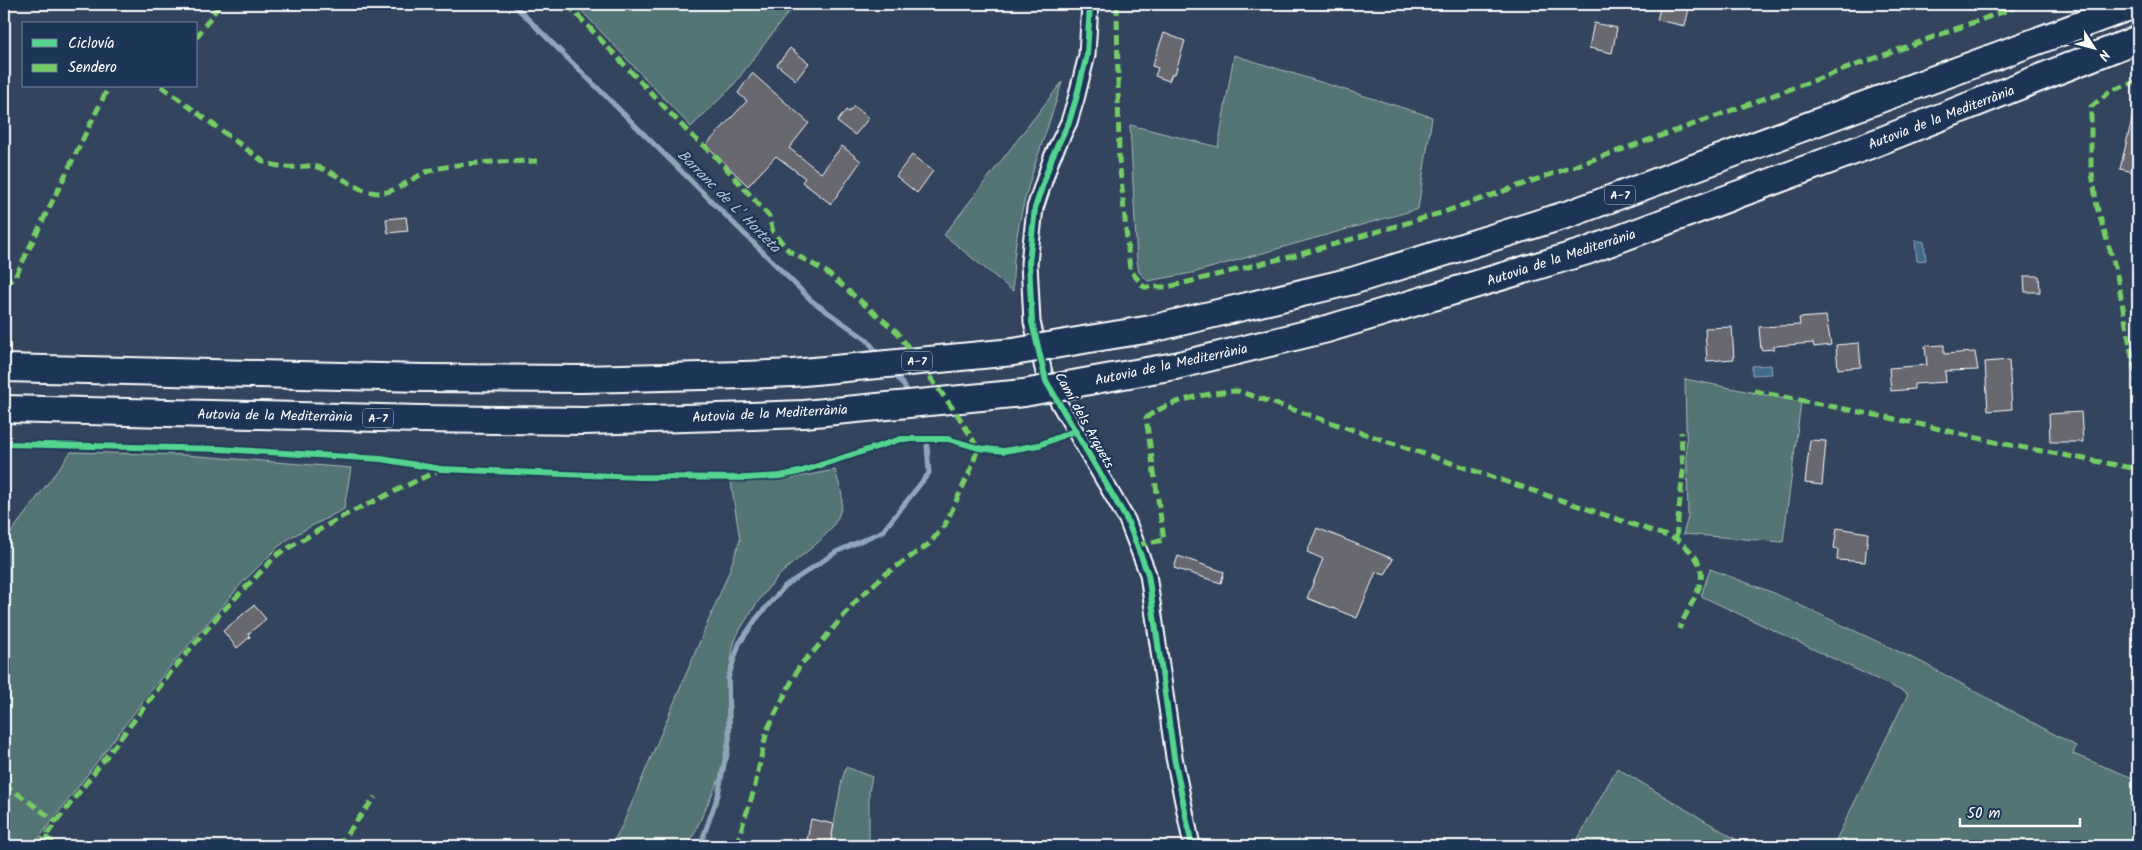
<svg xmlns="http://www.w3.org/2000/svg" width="2142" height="850" font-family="Kalam,sans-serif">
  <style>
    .green { fill: #537474; stroke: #a9baba }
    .water { fill: #426b8a; stroke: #8ea6b9 }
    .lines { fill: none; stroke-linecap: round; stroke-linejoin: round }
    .stream { stroke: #8ea6b9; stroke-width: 5 }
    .building { fill: #676771; stroke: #fff }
    .street-casing { stroke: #fff; stroke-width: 19 }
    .highway-casing { stroke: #fff; stroke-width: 30 }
    .street { stroke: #1d3557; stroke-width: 15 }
    .highway { stroke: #1d3557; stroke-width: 26 }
    .highway-bridge-casing { stroke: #fff; stroke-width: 30; stroke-linecap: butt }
    .highway-bridge { stroke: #1d3557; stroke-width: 26 }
    .quiet { stroke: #74ce65; stroke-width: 5; stroke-dasharray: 10 5; stroke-linecap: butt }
    .cycleway-casing { stroke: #1d3557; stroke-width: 9 }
    .cycleway { stroke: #53d58f; stroke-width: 6 }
    .labels { text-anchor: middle; stroke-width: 4.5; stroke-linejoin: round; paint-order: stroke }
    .shield { fill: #1d3557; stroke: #bbc2cd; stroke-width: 1 }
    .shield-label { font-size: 12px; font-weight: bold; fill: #fff }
    .street-label { font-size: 14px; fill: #fff; stroke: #1d3557 }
    .water-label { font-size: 15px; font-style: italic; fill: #b3c4d0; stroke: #1d3557 }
  </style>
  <rect width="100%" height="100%" fill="#33445f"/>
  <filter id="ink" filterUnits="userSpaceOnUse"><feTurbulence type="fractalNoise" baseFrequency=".02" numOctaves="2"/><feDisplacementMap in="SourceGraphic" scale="10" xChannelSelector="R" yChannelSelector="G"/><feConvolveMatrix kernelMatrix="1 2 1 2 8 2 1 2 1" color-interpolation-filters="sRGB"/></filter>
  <g filter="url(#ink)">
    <path class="green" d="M575 4H799L787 14 732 87 691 127Z
      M1234 55 1432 117 1418 209 1192 273 1148 281 1139 272 1137 261 1130 125 1218 147Z
      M1062 82C1041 153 1011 215 1013 291L944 235Z
      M1685 379 1801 402 1783 542 1683 534 1688 517Z
      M71 452 185 455 351 468 344 509 291 537 278 547 243 582 163 675 33 846H4V542Z
      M835 470C837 479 842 489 842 499 843 529 806 551 787 568 768 585 754 607 741 628 720 661 738 721 728 759L689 845 611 846 623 824 729 572 740 540 731 482 793 478Z
      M1710 569 1774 593 1923 663 2076 746 2073 754 2138 780V846H1833L1908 694 1701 596Z
      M846 767 872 777 869 791V846H830L842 780Z
      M1617 768 1747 846H1574Z"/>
    <path class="water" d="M1915 240 1924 242 1926 260 1917 261Z
      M1771 365 1772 374 1752 375V366Z"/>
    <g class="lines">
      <path class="stream" d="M513 4 812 301 867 340 880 356
        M893 372 911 395
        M700 846 718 795 729 739 728 678 739 644 756 619 785 586 836 552 883 531 929 473 927 446"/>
    </g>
    <path class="building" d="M1661 4H1690L1685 26 1657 20Z
      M1594 23 1617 28 1612 53 1589 48Z
      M1164 33 1185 41 1175 74H1172L1169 81 1155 76 1158 68 1152 66Z
      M790 48 809 63 796 80 777 65Z
      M752 73 809 123 789 148 821 173 842 146 861 161 831 204 802 182 805 178 776 156 748 186 706 145 747 101 738 93Z
      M854 106 869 118 855 135 837 122 846 110 849 112Z
      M2133 115 2138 116V173L2120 169Z
      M912 155 933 171 917 193 896 176Z
      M406 217 408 231 388 233 386 219Z
      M2024 276H2039L2040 292H2025Z
      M1826 316 1831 345 1814 347 1813 343 1774 346V349L1761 350 1759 327 1800 325 1799 318Z
      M1732 327 1734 359 1707 361 1705 328Z
      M1859 343 1861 367 1838 369 1836 345Z
      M1944 345V354L1975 352 1978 370 1945 371 1946 382 1914 384V389L1891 391 1889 368 1927 365 1925 346Z
      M2009 360 2012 409 1988 411 1985 362Z
      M2081 412 2083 442H2050L2049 414Z
      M1810 440 1826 441 1822 485 1805 483Z
      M1317 528 1393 559 1385 575 1376 572 1357 618 1307 598 1323 559 1307 552Z
      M1837 528 1868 533 1865 562 1837 560 1838 549 1834 548Z
      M1178 556 1224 572 1221 583 1174 568Z
      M254 605 266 619 248 634 250 637 237 648 223 631Z
      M811 819 834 824 830 846H806Z"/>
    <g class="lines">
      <defs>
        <path id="street" d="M1090 4 1087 55 1076 99 1069 122 1052 157 1035 208 1029 263 1032 322 1046 381 1127 520 1148 574 1174 757 1192 846"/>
        <path id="highway" d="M1089 339 1151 329 1352 281 1572 213 2137 4
          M4 368 423 378 581 379 744 375
          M1095 380 1175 366 1327 329 1587 251 1870 145 2138 39
          M4 409 421 419 584 421 752 416"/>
      </defs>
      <use href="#street" class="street-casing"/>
      <use href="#highway" class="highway-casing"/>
      <use href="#street" class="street"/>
      <use href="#highway" class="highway"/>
      <defs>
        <path id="highway-bridge" d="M744 375 793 373 1013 352 1089 339
          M752 416 804 414 1024 393 1095 380"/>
      </defs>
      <use href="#highway-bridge" class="highway-bridge-casing"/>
      <use href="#highway-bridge" class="highway-bridge"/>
      <path class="quiet" d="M567 4 688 132 715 156 769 216 773 232 789 251 825 271 897 332 959 417 978 448 971 469 945 525 929 544 884 575 855 602 815 650 800 665 767 730 754 790 736 846
        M1117 4 1119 159 1130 270 1144 287H1168L1304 253 1441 213 1686 127 2024 4
        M196 38 220 4
        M2138 81 2110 91 2091 107V166L2097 207 2116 270 2138 389
        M161 86 264 162C275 166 287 168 298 167 303 167 308 165 313 166 336 170 356 193 380 193 399 192 414 175 432 170 466 161 503 162 538 161
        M4 285 15 277 20 267 109 86
        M1754 391 1910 422 1999 443 2138 469
        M1676 539 1683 471 1681 432
        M1137 545 1164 540 1146 418C1164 402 1213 391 1238 391L1676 539C1720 571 1697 588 1679 629
        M4 784 57 822
        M45 837 59 846
        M38 846 171 672 218 616 278 554 343 516 439 470
        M338 846 375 797"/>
      <defs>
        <path id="cycleway" d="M1090 4 1087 55 1076 99 1069 122 1052 157 1035 208 1029 263 1032 322 1046 381 1127 520 1148 574 1174 757 1192 846
          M4 444 220 449 381 459 441 469 638 477 747 478 780 476 799 472 901 439H948L978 448 1004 451 1039 445 1074 431"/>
      </defs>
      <use href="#cycleway" class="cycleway-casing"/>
      <use href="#cycleway" class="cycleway"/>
    </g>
  </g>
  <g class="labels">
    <g class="shield">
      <rect x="1605" y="185.5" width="30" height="19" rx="4"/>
      <rect x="902" y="351.5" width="30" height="19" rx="4"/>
      <rect x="363" y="408.5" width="30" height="19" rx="4"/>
    </g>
    <g class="shield-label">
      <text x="1620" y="199">A-7</text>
      <text x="917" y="365">A-7</text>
      <text x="378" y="422">A-7</text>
    </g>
    <g class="street-label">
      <text transform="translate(1941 117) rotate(-21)" y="5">Autovia de la Mediterrània</text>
      <text transform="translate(1561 257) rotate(-18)" y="5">Autovia de la Mediterrània</text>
      <text transform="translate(1171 364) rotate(-12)" y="5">Autovia de la Mediterrània</text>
      <text transform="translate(770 413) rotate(-3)" y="5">Autovia de la Mediterrània</text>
      <text transform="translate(275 415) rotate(1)" y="5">Autovia de la Mediterrània</text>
      <text transform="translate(1085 420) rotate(61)" y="5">Camí dels Arquets</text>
    </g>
    <g class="water-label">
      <text transform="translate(729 201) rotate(45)" y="5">Barranc de L' Horteta</text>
    </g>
  </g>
  <rect width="2142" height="850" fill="none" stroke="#1d3557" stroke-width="20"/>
  <rect x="10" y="10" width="2122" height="830" fill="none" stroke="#fff" stroke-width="2" filter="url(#ink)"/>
  <rect x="22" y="22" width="175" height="65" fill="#1d3557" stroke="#77869a"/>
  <rect x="32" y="39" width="25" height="8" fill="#53d58f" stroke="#77869a"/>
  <text x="68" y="48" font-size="15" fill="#ffffff">Ciclovía</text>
  <rect x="32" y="64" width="25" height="8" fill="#74ce65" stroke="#77869a"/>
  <text x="68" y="72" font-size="15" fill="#ffffff">Sendero</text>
  <g transform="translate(2094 48) rotate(126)" stroke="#1d3557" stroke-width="4" paint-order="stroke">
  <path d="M0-4L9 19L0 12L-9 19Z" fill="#ffffff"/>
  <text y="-8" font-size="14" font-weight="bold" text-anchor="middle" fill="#ffffff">N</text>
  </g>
  <path d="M1960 818v8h120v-8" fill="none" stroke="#ffffff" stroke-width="2.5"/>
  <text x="1967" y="818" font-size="15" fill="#ffffff" stroke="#1d3557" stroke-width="4" paint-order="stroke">50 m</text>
</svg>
